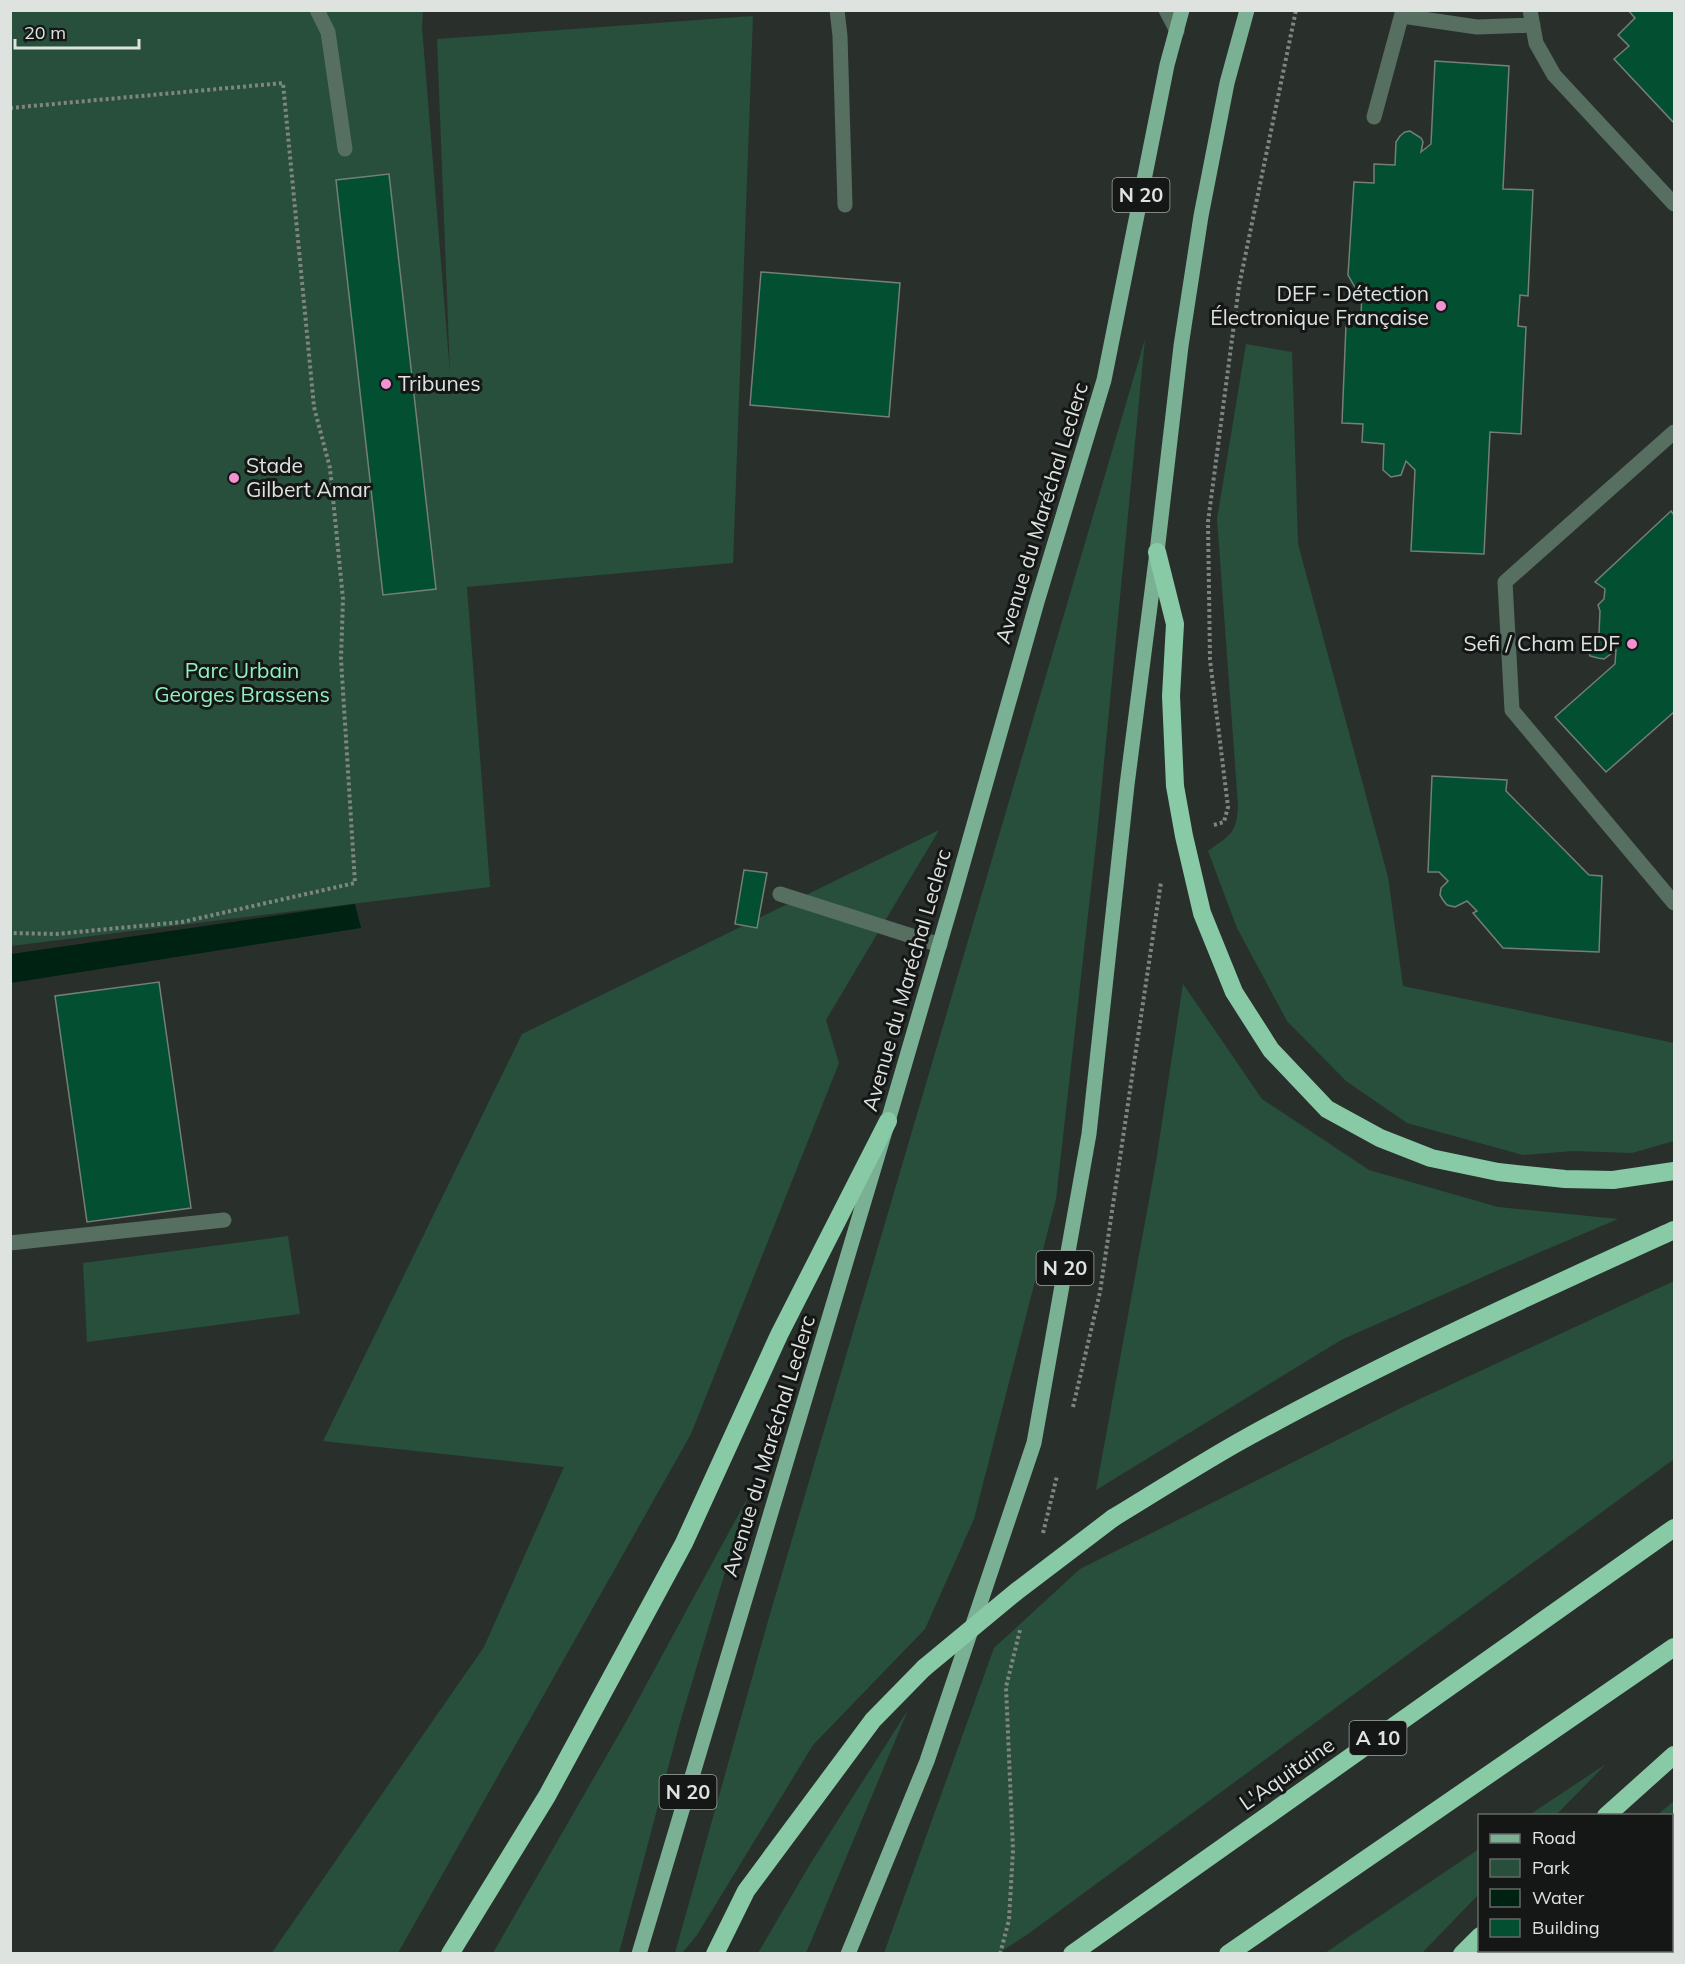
<svg xmlns="http://www.w3.org/2000/svg" width="1685" height="1964" font-family="Mulish,sans-serif">
  <style>
    .green { fill: #274f3b }
    .water { fill: #002213 }
    .building { fill: #024f32; stroke: #757e79; stroke-width: 1.5 }
    .lines { fill: none; stroke-linecap: round; stroke-linejoin: round }
    .path { stroke: #7f8581; stroke-width: 4; stroke-dasharray: 3 3; stroke-linecap: butt }
    .minor { stroke: #566f61; stroke-width: 15 }
    .major { stroke: #7ab093; stroke-width: 15 }
    .highway { stroke: #88caa6; stroke-width: 18 }
    .highway-bridge { stroke: #88caa6; stroke-width: 18 }
    .poi-dot { fill: #f491d4; stroke: #141715; stroke-width: 2 }
    .labels { text-anchor: middle; stroke-width: 6; stroke-linejoin: round; paint-order: stroke }
    .shield { fill: #141715; stroke: #a1a6a3; stroke-width: 1.5 }
    .shield-label { font-size: 20px; font-weight: bold; fill: #dee3e0 }
    .poi-label { font-size: 21px; fill: #dee3e0; stroke: #141715; text-anchor: end }
    .street-label { font-size: 21px; fill: #dee3e0; stroke: #141715 }
    .park-label { font-size: 21px; fill: #92f1c0; stroke: #141715 }
  </style>
  <rect width="100%" height="100%" fill="#29302c"/>
  <path class="green" d="M10 11H423L422 27 450 374 437 39 753 16 733 563 467 587 490 887 11 946Z
    M1145 339 1097 835 1056 1199 974 1519 925 1629 813 1745 697 1935 682 1953H675L768 1621Z
    M1246 344 1292 352 1298 544 1388 877 1403 986 1674 1043V1141L1632 1153 1573 1151 1523 1155 1407 1123 1346 1081 1287 1021 1237 928 1208 851C1230 835 1237 834 1238 805L1217 519Z
    M939 830 826 1020 839 1063 691 1434 398 1953 271 1954 484 1647 564 1467 323 1441 522 1034Z
    M1183 984 1262 1099 1369 1170 1498 1207 1618 1219 1503 1268 1341 1340 1096 1490 1156 1162Z
    M288 1236 300 1314 87 1342 83 1263Z
    M1674 1281V1459L1028 1934 999 1953H884L994 1648 1080 1569 1407 1405Z
    M747 1499 681 1719 619 1953H493L626 1722Z
    M908 1710 806 1953H758L812 1861Z
    M1606 1764 1556 1815H1529Z
    M1674 1801V1935L1672 1938V1816L1657 1815Z
    M1479 1849V1894L1422 1953H1325Z
    M1533 1951V1950L1660 1951 1657 1954 1530 1953Z"/>
  <path class="water" d="M355 904 361 928 11 983V954Z"/>
  <path class="building" d="M1628 10H1674V123L1614 59 1629 46 1618 35 1635 18Z
    M1435 61 1509 66 1503 189 1533 190 1528 296 1520 295 1518 326 1526 327 1521 434 1490 432 1484 554 1411 551 1415 470 1406 461 1401 475 1391 477 1383 470 1384 444 1362 442 1363 424 1342 423 1346 325 1355 316 1361 317 1362 289H1356L1348 275 1354 182 1374 183V164L1395 165 1396 142 1400 136 1405 132 1410 131 1421 138 1423 142 1421 152 1431 144Z
    M389 174 436 589 383 595 336 180Z
    M761 272 900 283 889 417 750 405Z
    M1671 511 1674 515V712L1606 772 1555 717 1615 664 1616 650 1604 659 1598 658 1590 656 1588 648 1591 641 1599 634 1600 611 1598 605 1604 599 1605 589 1595 582Z
    M1432 776 1507 780 1506 791 1589 875 1602 876 1599 952 1503 948 1473 913 1477 911 1467 901 1455 907 1447 905 1443 900 1440 895 1441 888 1448 881 1439 872H1428Z
    M744 870 767 873 757 928 735 924Z
    M159 982 191 1208 87 1222 55 996Z"/>
  <g class="lines">
    <path class="path" d="M10 108 283 83 314 407 330 468 343 599 341 659 355 883 182 922 56 934 10 933
      M1214 825 1224 822 1228 807 1210 660 1208 522 1239 286 1296 10
      M1073 1407 1100 1292 1161 882
      M1043 1533 1057 1476
      M1000 1954 1009 1920 1013 1850 1006 1687 1020 1630"/>
    <path class="minor" d="M317 10 328 32 345 149
      M837 10 840 36 845 205
      M1166 10 1177 31
      M1530 10 1536 43 1554 75 1674 204
      M1402 16 1477 27 1533 25
      M1374 117 1403 10
      M1674 432 1505 582 1512 710 1674 903
      M780 894 940 945
      M10 1243 224 1220"/>
    <path class="major" d="M639 1954 888 1121 954 895 1037 602 1104 380 1167 65 1182 10
      M848 1954 927 1761 1034 1443 1089 1134 1127 785 1157 552 1181 346 1201 216 1227 83 1247 10"/>
    <path class="highway" d="M1157 552 1175 624 1171 696 1175 786 1184 836 1202 913 1234 992 1271 1050 1327 1109 1380 1138 1431 1158 1498 1172 1565 1179 1613 1180 1674 1171
      M1113 1518C1154 1493 1195 1467 1237 1443 1379 1364 1527 1297 1674 1230
      M1606 1816 1674 1755
      M450 1954 547 1796 684 1543 779 1335 888 1121
      M715 1954 746 1891 873 1720 924 1668
      M1072 1954 1674 1528
      M1228 1954 1674 1647
      M1462 1954 1480 1936"/>
    <path class="highway-bridge" d="M924 1668 1017 1591 1113 1518"/>
  </g>
  <g class="poi-dot">
    <circle cx="1441" cy="306" r="6"/>
    <circle cx="386" cy="384" r="6"/>
    <circle cx="234" cy="478" r="6"/>
    <circle cx="1632" cy="644" r="6"/>
  </g>
  <g class="labels">
    <g class="shield">
      <rect x="1112.5" y="178" width="57" height="34" rx="4.5"/>
      <rect x="1036.5" y="1251" width="57" height="34" rx="4.5"/>
      <rect x="1349.5" y="1721" width="57" height="34" rx="4.5"/>
      <rect x="659.5" y="1775" width="57" height="34" rx="4.5"/>
    </g>
    <g class="shield-label">
      <text x="1141" y="202">N 20</text>
      <text x="1065" y="1275">N 20</text>
      <text x="1378" y="1745">A 10</text>
      <text x="688" y="1799">N 20</text>
    </g>
    <g class="poi-label">
      <text x="1429" y="301">DEF - Détection<tspan x="1429" dy="24">Électronique Française</tspan></text>
      <text x="398" y="391" text-anchor="start">Tribunes</text>
      <text x="246" y="473" text-anchor="start">Stade<tspan x="246" dy="24">Gilbert Amar</tspan></text>
      <text x="1620" y="651">Sefi / Cham EDF</text>
    </g>
    <g class="street-label">
      <text transform="translate(1042 513) rotate(-73)" y="7">Avenue du Maréchal Leclerc</text>
      <text transform="translate(907 980) rotate(-74)" y="7">Avenue du Maréchal Leclerc</text>
      <text transform="translate(769 1446) rotate(-73)" y="7">Avenue du Maréchal Leclerc</text>
      <text transform="translate(1287 1774) rotate(-35)" y="7">L'Aquitaine</text>
    </g>
    <g class="park-label">
      <text x="242" y="678">Parc Urbain<tspan x="242" dy="24">Georges Brassens</tspan></text>
    </g>
  </g>
  <rect width="1685" height="1964" fill="none" stroke="#dee3e0" stroke-width="24"/>
  <rect x="1478" y="1814" width="195" height="138" fill="#141715" stroke="#656966" stroke-width="1.5"/>
  <rect x="1490" y="1834" width="30" height="9" fill="#7ab093" stroke="#656966" stroke-width="1.5"/>
  <text x="1532" y="1844" font-size="18" fill="#dee3e0">Road</text>
  <rect x="1490" y="1859" width="30" height="18" fill="#274f3b" stroke="#656966" stroke-width="1.5"/>
  <text x="1532" y="1874" font-size="18" fill="#dee3e0">Park</text>
  <rect x="1490" y="1889" width="30" height="18" fill="#002213" stroke="#656966" stroke-width="1.5"/>
  <text x="1532" y="1904" font-size="18" fill="#dee3e0">Water</text>
  <rect x="1490" y="1919" width="30" height="18" fill="#024f32" stroke="#656966" stroke-width="1.5"/>
  <text x="1532" y="1934" font-size="18" fill="#dee3e0">Building</text>
  <path d="M15 39v9h124v-9" fill="none" stroke="#dee3e0" stroke-width="3"/>
  <text x="24" y="39" font-size="18" fill="#dee3e0" stroke="#141715" stroke-width="4.5" paint-order="stroke">20 m</text>
</svg>
